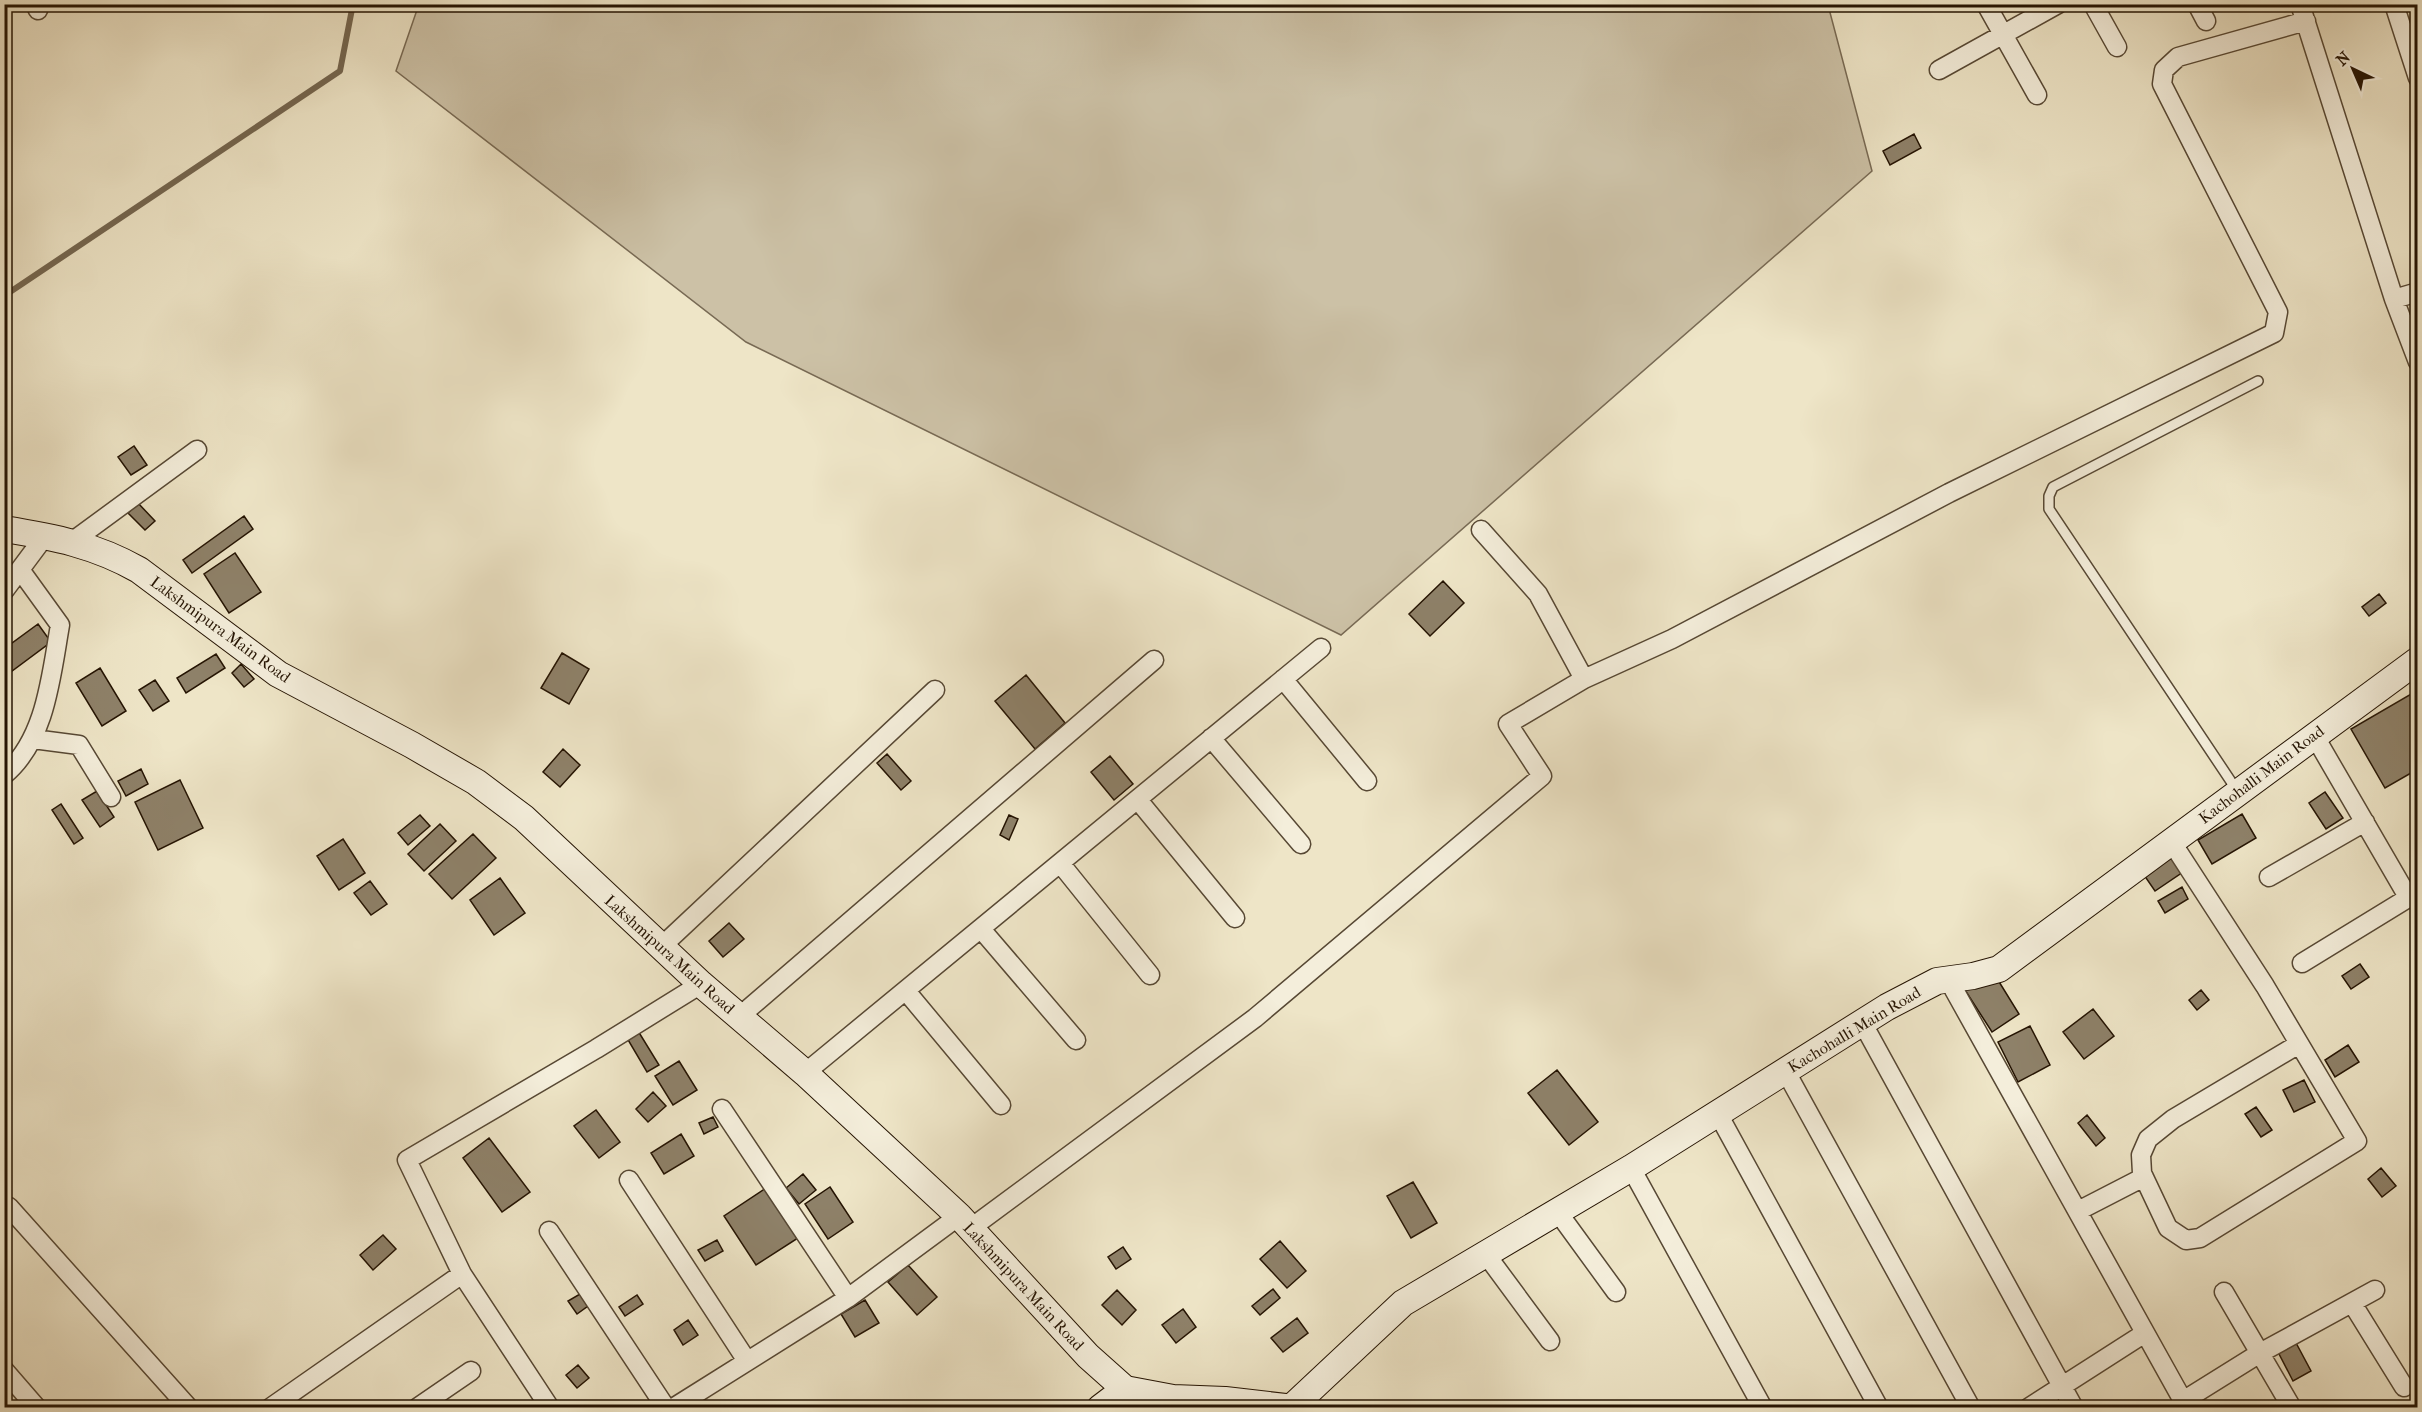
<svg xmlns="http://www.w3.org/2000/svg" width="2422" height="1412" font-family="'IM FELL French Canon',serif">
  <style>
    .green { fill: #ccc1a6; stroke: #786a54; stroke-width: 1.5 }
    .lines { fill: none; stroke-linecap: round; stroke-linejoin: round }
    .stream { stroke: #756750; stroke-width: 6 }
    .building { fill: #8e8169; stroke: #251403; stroke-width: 1.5 }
    .lane-casing { stroke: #574834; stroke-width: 12 }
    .street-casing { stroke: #574834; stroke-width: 21 }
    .secondary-casing { stroke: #251403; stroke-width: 28 }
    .lane { stroke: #f4eedb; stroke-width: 9 }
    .street { stroke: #f4eedb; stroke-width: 18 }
    .secondary { stroke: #f4eedb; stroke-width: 26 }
    .labels { text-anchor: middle; stroke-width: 4.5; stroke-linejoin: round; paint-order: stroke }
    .street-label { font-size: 16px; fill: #251403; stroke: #f4eedb }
  </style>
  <rect width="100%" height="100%" fill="#eee5c7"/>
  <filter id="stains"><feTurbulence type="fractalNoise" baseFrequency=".00333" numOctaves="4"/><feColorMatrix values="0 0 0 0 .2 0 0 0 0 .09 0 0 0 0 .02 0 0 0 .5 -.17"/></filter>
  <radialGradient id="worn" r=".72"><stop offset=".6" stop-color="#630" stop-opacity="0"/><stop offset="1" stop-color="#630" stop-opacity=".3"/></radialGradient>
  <path class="green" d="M419 4 1828 5 1872 171 1341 635 746 342 396 71Z"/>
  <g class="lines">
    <path class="stream" d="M4 296 340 71 353 4"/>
  </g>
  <path class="building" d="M1914 134 1921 148 1890 165 1883 151Z
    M134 446 147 465 131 475 118 457Z
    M138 503 155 521 145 530 128 513Z
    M244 516 253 529 192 573 183 560Z
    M235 553 261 592 229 613 204 574Z
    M1443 581 1464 603 1430 636 1409 614Z
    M2379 594 2386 603 2369 616 2362 607Z
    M38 624 51 642 4 677V649Z
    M562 653 589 669 569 704 541 688Z
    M216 654 225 668 186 693 177 678Z
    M241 664 254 679 244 687 232 673Z
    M100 668 126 711 102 726 76 683Z
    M1026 675 1065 723 1035 749 995 701Z
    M155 680 169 701 153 711 139 690Z
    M2418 690V769L2385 788 2351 729Z
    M563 749 580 765 560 787 543 772Z
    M887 754 911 781 901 790 877 763Z
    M1110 756 1133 784 1114 800 1091 772Z
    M141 769 148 784 126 796 118 781Z
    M180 780 203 828 158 850 135 802Z
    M97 791 114 817 100 827 82 800Z
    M2325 792 2343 818 2326 829 2309 803Z
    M61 804 83 838 74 844 52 810Z
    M2242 814 2256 838 2212 864 2198 840Z
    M420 815 430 826 408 845 398 833Z
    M1009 815 1018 819 1009 840 1000 835Z
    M440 824 456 841 424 871 408 854Z
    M473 834 496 858 452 899 429 874Z
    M343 839 365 873 339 890 317 856Z
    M2172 856 2183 872 2155 891 2144 875Z
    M500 878 525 913 494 935 470 900Z
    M370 881 387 904 371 915 354 893Z
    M2182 887 2188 899 2165 913 2158 901Z
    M729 923 744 939 723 957 709 941Z
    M2360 964 2369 977 2351 989 2342 976Z
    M1993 972 2019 1014 1992 1032 1965 990Z
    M2201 990 2209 1000 2197 1010 2189 1000Z
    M2093 1009 2114 1036 2084 1059 2063 1032Z
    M635 1026 659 1065 647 1072 624 1033Z
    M2030 1026 2050 1065 2018 1082 1998 1042Z
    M2348 1045 2359 1062 2335 1077 2325 1060Z
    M679 1061 697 1090 673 1105 655 1076Z
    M1557 1070 1598 1122 1569 1145 1528 1093Z
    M2304 1080 2315 1102 2294 1112 2283 1090Z
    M653 1092 666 1106 648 1122 636 1109Z
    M2256 1107 2272 1130 2261 1137 2245 1114Z
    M596 1110 620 1142 599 1158 574 1126Z
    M2087 1115 2105 1138 2096 1146 2078 1123Z
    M713 1117 718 1127 704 1134 699 1123Z
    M681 1134 694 1156 664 1174 651 1153Z
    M489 1138 530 1192 502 1212 463 1158Z
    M2381 1168 2396 1186 2382 1197 2368 1179Z
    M803 1174 816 1190 799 1204 786 1188Z
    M1413 1182 1437 1223 1411 1238 1387 1196Z
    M830 1187 853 1222 828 1239 805 1204Z
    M766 1188 798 1238 756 1265 724 1216Z
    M383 1235 396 1249 373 1270 360 1255Z
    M717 1240 723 1251 705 1261 698 1250Z
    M1280 1241 1306 1271 1287 1288 1260 1259Z
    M1123 1247 1131 1259 1116 1269 1108 1257Z
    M908 1265 937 1297 917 1315 888 1282Z
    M1273 1289 1280 1298 1260 1315 1252 1306Z
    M1117 1290 1136 1310 1122 1325 1102 1305Z
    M580 1294 588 1306 577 1314 568 1301Z
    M637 1295 643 1304 625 1316 619 1307Z
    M865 1300 879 1323 855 1337 841 1314Z
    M1183 1309 1196 1327 1176 1343 1162 1325Z
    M1297 1318 1308 1333 1283 1352 1271 1338Z
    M688 1320 698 1335 683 1345 674 1330Z
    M2295 1341 2311 1371 2293 1381 2277 1350Z
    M578 1365 589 1378 577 1388 566 1375Z"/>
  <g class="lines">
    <defs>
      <path id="lane" d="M2238 792 2049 509V496L2053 487 2258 381"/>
      <path id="street" d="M35 4 38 10
        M1986 4 2037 95
        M2093 4 2117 47
        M2197 4 2206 21
        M2300 4 2394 299 2418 362
        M2394 4 2418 78
        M1939 70 2058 4
        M2394 299 2418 292
        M73 541 197 450
        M4 591 45 536
        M1283 679 1367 781
        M1584 679 1672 639 1949 493 2274 333 2278 312 2162 84 2164 70 2178 57 2306 21
        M2314 735 2408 897
        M1211 738 1301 844
        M33 739 79 745 111 797
        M4 775C46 740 51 676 60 625L21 571
        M1138 800 1235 918
        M2171 841 2265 986 2357 1141 2200 1238 2186 1240 2168 1228 2142 1173 2141 1155 2148 1139 2173 1119 2299 1044
        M1060 863 1150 975
        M2269 877 2365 822
        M981 929 1076 1040
        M662 946 935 690
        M2302 963 2418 892
        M1948 979 2187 1408
        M906 991 1001 1105
        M740 1016 1154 660
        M1862 1022 2074 1408
        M1785 1070 1971 1408
        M805 1073 1321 648
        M722 1109 848 1298
        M1717 1112 1879 1408
        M1631 1168 1763 1408
        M629 1180 747 1361
        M9 1207 189 1408
        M1557 1211 1616 1292
        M2078 1211 2144 1177
        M971 1228 1255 1018 1542 776 1508 724 1584 679 1538 594 1481 530
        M549 1231 666 1408
        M1485 1253 1550 1341
        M2224 1292 2292 1408
        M2352 1303 2404 1387
        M4 1370 37 1408
        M2183 1401 2260 1353 2375 1290
        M270 1408 462 1274
        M417 1408 471 1371
        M550 1408 462 1274 407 1160 596 1049 701 984
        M673 1408 848 1298 959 1216
        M2028 1408 2145 1333"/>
      <path id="secondary" d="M4 529C54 537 95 545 139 570L278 674 412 745 476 782 524 818 701 984 805 1073 959 1216 1088 1356 1125 1389 1173 1398 1225 1400 1294 1408
        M1292 1407 1403 1303 1631 1168 1887 1007 1937 981 1973 976 1999 969 2418 660
        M1100 1408 1125 1389"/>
    </defs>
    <use href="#lane" class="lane-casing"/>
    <use href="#street" class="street-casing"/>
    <use href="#secondary" class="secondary-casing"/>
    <use href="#lane" class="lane"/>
    <use href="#street" class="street"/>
    <use href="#secondary" class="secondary"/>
  </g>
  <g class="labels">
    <g class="street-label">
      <text transform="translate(221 629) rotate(36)" y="6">Lakshmipura Main Road</text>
      <text transform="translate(2261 774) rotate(-37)" y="6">Kachohalli Main Road</text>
      <text transform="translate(670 954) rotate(42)" y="6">Lakshmipura Main Road</text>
      <text transform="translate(1854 1029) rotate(-31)" y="6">Kachohalli Main Road</text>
      <text transform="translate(1024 1286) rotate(47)" y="6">Lakshmipura Main Road</text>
    </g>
  </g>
  <rect width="2422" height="1412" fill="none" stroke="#eee5c7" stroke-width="24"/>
  <rect x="6" y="6" width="2410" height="1400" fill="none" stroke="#251403" stroke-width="3"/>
  <rect x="12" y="12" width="2398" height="1388" fill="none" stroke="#251403" stroke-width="1.5"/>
  <g transform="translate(2353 69) rotate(316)" stroke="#f4eedb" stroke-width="4.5" paint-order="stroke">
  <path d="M0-4.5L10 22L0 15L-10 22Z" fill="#251403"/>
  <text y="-9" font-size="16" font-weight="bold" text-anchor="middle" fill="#251403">N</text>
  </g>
  <rect width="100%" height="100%" filter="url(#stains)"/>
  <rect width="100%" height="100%" fill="url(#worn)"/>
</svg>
